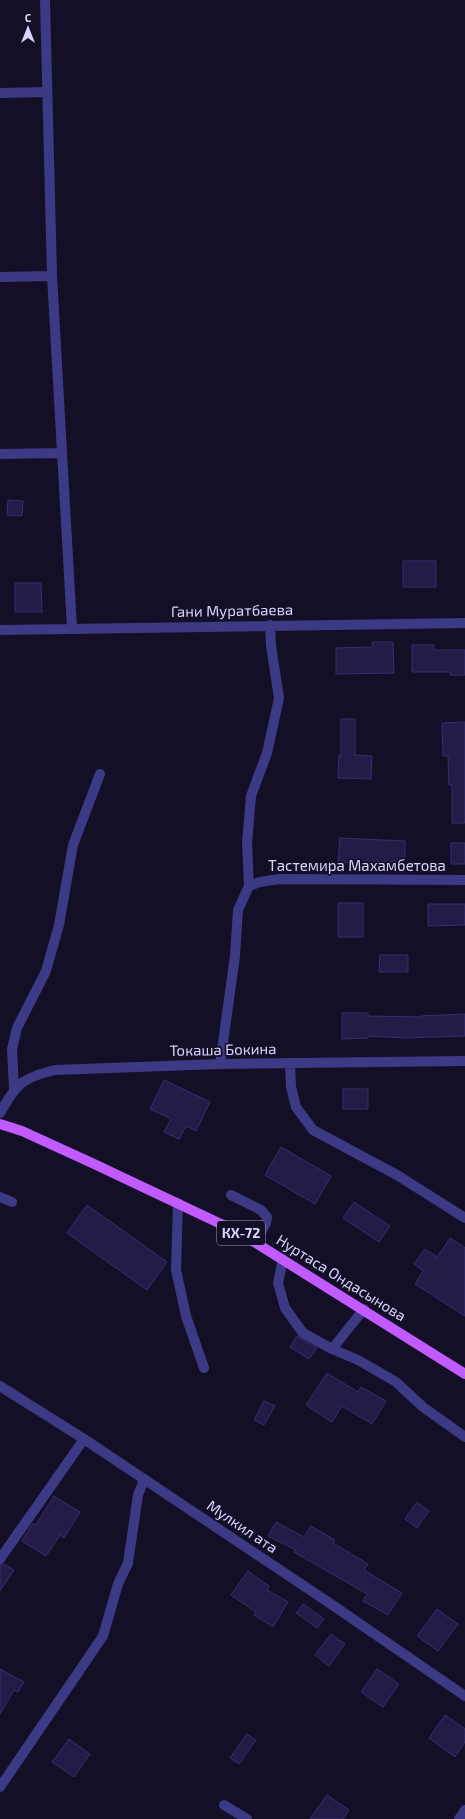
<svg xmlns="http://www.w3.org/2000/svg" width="465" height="1819" font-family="'Exo 2',sans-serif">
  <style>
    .building { fill: #241b47; stroke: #3b2d73 }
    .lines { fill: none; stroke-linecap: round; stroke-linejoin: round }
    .minor { stroke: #3d3a85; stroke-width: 10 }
    .primary { stroke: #c25bff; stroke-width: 10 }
    .labels { text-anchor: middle; stroke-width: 3.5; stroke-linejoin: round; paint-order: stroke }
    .shield { fill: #130f26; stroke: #9e99be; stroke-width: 1 }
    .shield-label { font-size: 14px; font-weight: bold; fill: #d9d4ff }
    .street-label { font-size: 15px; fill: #d9d4ff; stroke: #130f26 }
  </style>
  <rect width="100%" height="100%" fill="#130f26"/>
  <path class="building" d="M8 500 23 501 22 516 7 515Z
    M403 561H436V587H403Z
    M15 583H41L42 612H15Z
    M372 642H393L394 673 336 674V648L373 647Z
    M412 645H434V650H465V675H450V672H412Z
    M341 719H355V755L372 756 371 779 338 778 339 755H341Z
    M465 722V823H452V785H449L448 756H443L442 723Z
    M340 838 405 841V862L366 861V864L338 862Z
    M451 843H465V864H451Z
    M338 903H363V937H338Z
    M428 904H465V925L428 926Z
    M380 955H408V972H379Z
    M342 1013H368V1016L422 1017 421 1016 465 1014V1036L405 1038 368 1036V1038L342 1039Z
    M164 1080 210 1102 196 1131 186 1126 179 1139 164 1132 171 1119 150 1109Z
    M343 1089H368V1109H343Z
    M281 1147 331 1176 315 1204 265 1175Z
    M354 1202 390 1226 379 1242 343 1218Z
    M87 1205 167 1262 147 1290 67 1233Z
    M450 1238 465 1248V1316L415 1284 423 1271 414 1264 425 1249 437 1257Z
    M297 1336 317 1348 309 1359 290 1347Z
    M327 1373 358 1392 361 1387 386 1401 372 1424 342 1406 332 1422 306 1405Z
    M264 1401 275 1406 264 1425 254 1420Z
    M54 1496 80 1512 64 1538 60 1535 46 1556 22 1541 33 1523 36 1525Z
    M417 1502 429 1511 417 1528 405 1519Z
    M276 1522 304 1537 311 1526 335 1540 333 1543 368 1564 364 1570 402 1593 388 1615 363 1601 367 1594 294 1552 296 1550 268 1536Z
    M4 1564 14 1570 0 1591V1565Z
    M248 1571 269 1586 267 1590 288 1602 273 1627 254 1615 256 1612 231 1595Z
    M303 1604 324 1619 317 1628 296 1613Z
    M437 1609 458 1624 438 1651 417 1636Z
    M331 1634 345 1644 329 1666 315 1655Z
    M0 1669 24 1682 18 1692 14 1690 0 1714Z
    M377 1669 399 1684 383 1707 361 1692Z
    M445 1715 465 1729V1742L455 1757 429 1738Z
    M247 1734 256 1740 239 1764 230 1758Z
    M69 1739 90 1754 74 1777 52 1762Z
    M327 1795 349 1810 343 1819H310Z"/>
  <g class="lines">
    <path class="minor" d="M45 0 52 276 72 628
      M0 93 47 92
      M0 277 52 276
      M0 454 61 453
      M0 630 465 623
      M249 886 260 882 279 879 465 880
      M220 1064 235 956 238 910 249 886 247 843 251 796 267 753 279 698 271 646 270 625
      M290 1064 291 1087 296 1107 313 1130 397 1175 465 1218
      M14 1089 12 1049 17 1028 46 971 59 925 73 845 100 774
      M0 1113C17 1084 21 1078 55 1070L220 1064 465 1061
      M231 1195 261 1210 267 1217 266 1223 256 1242
      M0 1197 12 1202
      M178 1203 176 1270 186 1316 204 1368
      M283 1259 278 1283 285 1308 303 1333 332 1349
      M364 1309 332 1349 358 1360 396 1382 423 1407 465 1437
      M0 1386 84 1439 328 1602 465 1696
      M0 1559 84 1439
      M0 1787 103 1636 118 1584 128 1563 138 1495 144 1480
      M224 1805 247 1819
      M459 1819 465 1810"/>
    <path class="primary" d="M0 1124 22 1131 92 1163 240 1233 465 1374"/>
  </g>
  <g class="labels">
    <rect class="shield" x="217" y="1221" width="48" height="24" rx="3"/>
    <g class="shield-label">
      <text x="241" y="1238">КХ-72</text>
    </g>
    <g class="street-label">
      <text transform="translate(232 611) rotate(-1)" y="5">Гани Муратбаева</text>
      <text x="357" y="871">Тастемира Махамбетова</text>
      <text transform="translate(223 1050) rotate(-1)" y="5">Токаша Бокина</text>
      <text transform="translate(341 1278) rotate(32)" y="5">Нуртаса Ондасынова</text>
      <text transform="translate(242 1527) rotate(34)" y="5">Мулкил ата</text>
    </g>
  </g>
  <g transform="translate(28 28)" stroke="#130f26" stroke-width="3" paint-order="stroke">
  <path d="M0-3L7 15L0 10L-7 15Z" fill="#d9d4ff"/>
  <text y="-6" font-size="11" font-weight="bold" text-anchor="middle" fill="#d9d4ff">С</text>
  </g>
</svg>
